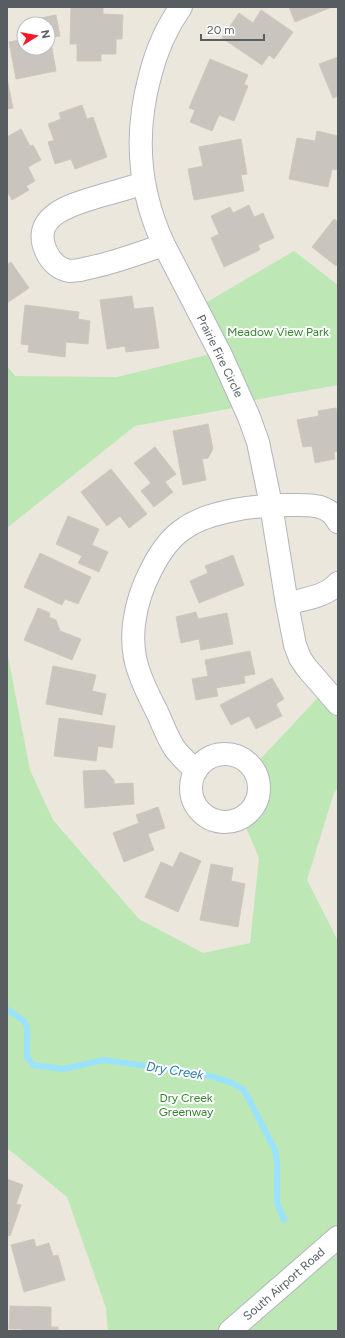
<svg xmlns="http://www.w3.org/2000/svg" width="345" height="1338" font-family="Figtree,sans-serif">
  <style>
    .green { fill: #bee7b6 }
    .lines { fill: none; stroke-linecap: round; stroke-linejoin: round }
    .stream { stroke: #9be2ff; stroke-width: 6 }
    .building { fill: #c9c4bd; stroke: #d1c7bc }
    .minor-casing { stroke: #b1b6bb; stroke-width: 24 }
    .secondary-casing { stroke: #b0b6bb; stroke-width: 24 }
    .minor { stroke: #fff; stroke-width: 22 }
    .secondary { stroke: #fff; stroke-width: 22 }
    .labels { text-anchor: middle; stroke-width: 4; stroke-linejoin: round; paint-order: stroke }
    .park-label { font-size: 12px; fill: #34842c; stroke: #fff }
    .street-label { font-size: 12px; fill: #575d61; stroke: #fff }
    .water-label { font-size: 13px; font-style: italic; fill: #2c7ba7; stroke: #fff }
  </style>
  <rect width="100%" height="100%" fill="#ece7dd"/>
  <path class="green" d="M294 251 338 285V385L243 402 244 406 135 426 7 528V366L15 376 117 377 219 352 197 308Z
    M7 651 30 770 53 820 139 919 203 953 250 943 259 858 242 818C260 807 263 785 252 768L325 690 338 704V788L334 793 307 880 338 941V1331H108L106 1308 67 1197 7 1148Z"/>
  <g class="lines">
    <path class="stream" d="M7 1009 24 1021 27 1028V1057L33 1065 63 1069 104 1060 203 1074 230 1082 244 1090 275 1150 277 1163V1203L284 1220"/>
  </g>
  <path class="building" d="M71 7H103V14L123 15 122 39H116V54H101V61H77V44H70Z
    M289 7H332L295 22Z
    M261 10 293 32 274 59 269 55 262 65 222 38 239 13 253 23Z
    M56 15 60 36 50 37 56 71 16 79 9 42 24 39V48H48V24H36L35 19Z
    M338 57V96L333 98 319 64Z
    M210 59 248 75 244 84 248 86 234 121 219 115 212 131 190 122 195 110 189 108Z
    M7 78 13 108 7 109Z
    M82 105 87 119 93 117 107 157 75 169 71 159 55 164 48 142 54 140 48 124 61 119 59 113Z
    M21 129 30 146 33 145 41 160 28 167 35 181 26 186 29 190 12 200 7 191V137Z
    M317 131 338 136V170L332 169 328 187 289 179 297 138 315 141Z
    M241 139 247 174 241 175 244 191 194 200 188 169 203 166 199 147Z
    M249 205 254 217 263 213 274 238 258 245 260 250 224 267 211 238 219 234 211 216 230 207 233 213Z
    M334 219 338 222V264L336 266 312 247Z
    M11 262 29 288 7 303V265Z
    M132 296 134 309 153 307 159 348 126 352 125 346 107 349 100 300Z
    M25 305 79 312 78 319 90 321 88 344 66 342 65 357 28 352 29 345 21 344Z
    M336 408 337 415 338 414V451L334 452 335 459 315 463 312 446 303 447 297 420 319 416 318 411Z
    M208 424 213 449 208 458 202 459 206 480 183 485 173 431Z
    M155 447 176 474 165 482 173 492 154 507 141 491 151 483 134 463Z
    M111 469 147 514 129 528 120 516 107 526 81 492Z
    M68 516 99 529 92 545 108 552 99 572 78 563 82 556 56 544Z
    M40 553 91 577 78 604 65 599 62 605 24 587Z
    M233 555 244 585 199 603 190 581 208 573 205 566Z
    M38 608 50 613 49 617 56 620 60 631 81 639 72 660 24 640Z
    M196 612 198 619 227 613 233 644 201 650 199 639 181 643 176 617Z
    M250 651 255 674 244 676 245 683 216 688 218 696 196 700 192 679 208 676 205 660Z
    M53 666 96 675 92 691 106 694 102 715 46 704Z
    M272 678 284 699 276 704 282 716 256 729 249 716 231 725 220 705Z
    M59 718 115 726 112 748 98 746 96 761 54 756Z
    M105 770 114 780V784L133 783 134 804 85 808 83 771Z
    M158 807 165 828 148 834 154 850 124 862 113 833 139 823 136 815Z
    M180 852 201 861 178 912 145 897 161 862 173 867Z
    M211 864 233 868 231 881 245 884 238 927 200 920Z
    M7 1179 23 1185 16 1204 21 1205 10 1236 7 1235Z
    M34 1239 36 1247 49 1243 53 1256 58 1255 65 1280 24 1292 11 1245Z
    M10 1306 51 1307V1327H58V1331H22V1329H9Z"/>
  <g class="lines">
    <defs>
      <path id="minor" d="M181 7C166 28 156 52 150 76 134 135 138 190 164 245L221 355 249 417 258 442 271 505 287 604 295 645 300 658 306 667 338 704
        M144 183C129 188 114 192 100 196 74 204 28 215 47 253 51 262 60 270 70 271 76 271 82 270 88 268 114 263 139 253 164 245
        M287 604C303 599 326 597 338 583
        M191 788a34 34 0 1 1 68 0a34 34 0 1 1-68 0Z
        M196 771C189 764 181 757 175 749 168 739 163 725 158 714 151 700 144 687 139 672 127 639 135 601 151 570 159 554 169 538 185 528 209 511 257 505 287 505 306 505 328 502 338 522"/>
      <path id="secondary" d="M230 1331 338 1237"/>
    </defs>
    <use href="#minor" class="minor-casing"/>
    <use href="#secondary" class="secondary-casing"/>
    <use href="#minor" class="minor"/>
    <use href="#secondary" class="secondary"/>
  </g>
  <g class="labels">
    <g class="park-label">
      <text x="278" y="336">Meadow View Park</text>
      <text x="186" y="1102">Dry Creek<tspan x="186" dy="14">Greenway</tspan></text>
    </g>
    <g class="street-label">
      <text transform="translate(220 356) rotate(64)" y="4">Prairie Fire Circle</text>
      <text transform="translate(284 1284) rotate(-41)" y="4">South Airport Road</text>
    </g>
    <g class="water-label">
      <text transform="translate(175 1070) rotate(9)" y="5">Dry Creek</text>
    </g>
  </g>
  <rect width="345" height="1338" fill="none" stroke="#575d61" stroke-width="16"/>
  <g transform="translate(36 36) rotate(79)"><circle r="19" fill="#ffffff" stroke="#bcbec0"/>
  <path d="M0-3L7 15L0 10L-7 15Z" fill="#f91626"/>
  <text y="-6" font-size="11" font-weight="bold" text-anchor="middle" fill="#575d61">N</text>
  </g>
  <path d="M201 34v6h63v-6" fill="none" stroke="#575d61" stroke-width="2"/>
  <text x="207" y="34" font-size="12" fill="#575d61" stroke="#ffffff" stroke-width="3" paint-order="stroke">20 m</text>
</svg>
